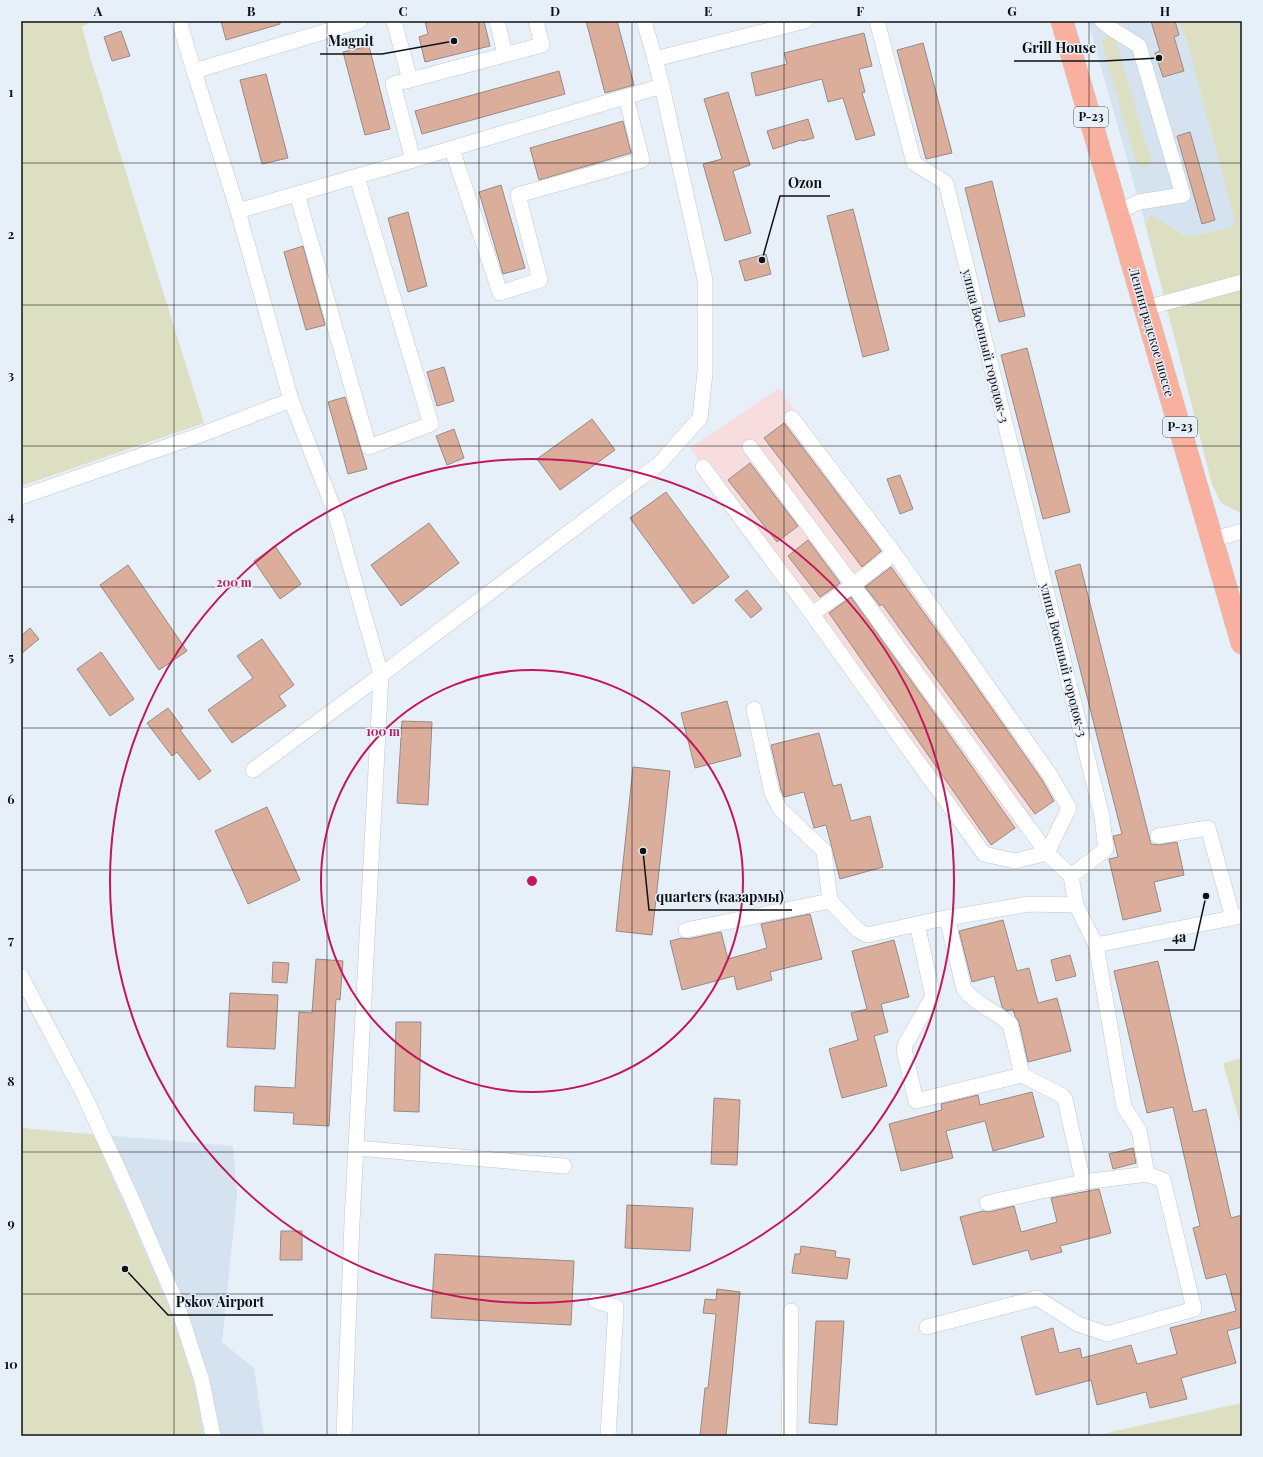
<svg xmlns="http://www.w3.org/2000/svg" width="1263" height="1457" viewBox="0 0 1263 1457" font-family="'Playfair Display',serif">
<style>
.built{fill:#d5e3f0}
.industrial{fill:#f8ddde}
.green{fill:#dcdfc2}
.building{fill:#dbad9b;stroke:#968b87}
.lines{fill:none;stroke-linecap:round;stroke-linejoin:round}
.minor-casing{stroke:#c0c8cf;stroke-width:16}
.highway-casing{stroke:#cacbcb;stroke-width:23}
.minor{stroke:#fff;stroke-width:15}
.highway{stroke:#f9b09f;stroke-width:22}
.grid{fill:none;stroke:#0f1214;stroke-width:1;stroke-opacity:0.55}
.ring{fill:none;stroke:#c2185b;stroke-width:2}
.labels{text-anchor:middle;stroke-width:3;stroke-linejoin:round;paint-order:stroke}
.shield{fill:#e7eff8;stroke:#505458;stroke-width:1}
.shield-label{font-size:12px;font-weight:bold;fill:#0f1214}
.street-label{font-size:13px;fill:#0f1214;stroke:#e7eff8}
.centre{fill:#c2185b;stroke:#e7eff8;stroke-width:2}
.ring-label{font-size:12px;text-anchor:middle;font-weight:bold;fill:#c2185b;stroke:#e7eff8;stroke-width:3;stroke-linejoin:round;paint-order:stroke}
.leader{fill:none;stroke:#0f1214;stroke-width:1.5}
.callout-dot{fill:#0f1214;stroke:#e7eff8;stroke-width:1.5}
.callout-label{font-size:14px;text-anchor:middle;font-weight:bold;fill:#0f1214;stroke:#e7eff8;stroke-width:3;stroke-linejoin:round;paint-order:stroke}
.neatline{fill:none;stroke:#0f1214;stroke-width:1.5}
.grid-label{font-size:13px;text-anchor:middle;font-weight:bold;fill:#0f1214}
</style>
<rect width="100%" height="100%" fill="#e7eff8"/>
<g class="built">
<polygon points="1088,21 1121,21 1123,22 1128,21 1178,21 1186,38 1235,222 1232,227 1187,237 1151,215 1145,223"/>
<polygon points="21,1128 233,1146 237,1196 222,1342 254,1368 264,1436 21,1436"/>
</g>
<polygon class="industrial" points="779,388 1056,779 1027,827 972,836 835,644 690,448"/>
<g class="green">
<polygon points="21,21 93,21 82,27 91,60 204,423 21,486"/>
<polygon points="1178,21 1242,21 1241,513 1221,503 1212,484 1145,223 1151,215 1187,237 1232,227 1235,222 1186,38"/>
<polygon points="1110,35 1115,39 1151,160 1146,167 1142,168 1136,163 1102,43 1102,39 1106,36"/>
<polygon points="1242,1058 1242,1130 1223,1063"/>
<polygon points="21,1128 95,1135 116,1187 170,1311 194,1385 203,1436 21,1436"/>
<polygon points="1242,1403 1242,1436 1093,1436"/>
</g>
<g class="building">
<polygon points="221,21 280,21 280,24 226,40"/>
<polygon points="425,21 484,21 490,46 425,62 419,37 428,34"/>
<polygon points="586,21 617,21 634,85 605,93"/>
<polygon points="1151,21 1175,21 1179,35 1174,37 1184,71 1163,77 1155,53 1160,51"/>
<polygon points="121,31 130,56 112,61 104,37"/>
<polygon points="864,33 872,66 859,69 865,92 862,93 875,135 856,140 843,98 828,102 822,79 756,96 751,73 787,64 784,53"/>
<polygon points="923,43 952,153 926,159 897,50"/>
<polygon points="369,46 390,129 365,135 343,52"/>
<polygon points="559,71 565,94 422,134 415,111"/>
<polygon points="266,74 288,158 262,164 240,80"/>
<polygon points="728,92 750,165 733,171 751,233 725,241 703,164 722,159 704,99"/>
<polygon points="808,119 814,138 802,141 801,140 773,149 767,131"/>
<polygon points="623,121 631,153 539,180 530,148"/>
<polygon points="1190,132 1215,220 1202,224 1177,136"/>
<polygon points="992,181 1025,316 999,322 965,188"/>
<polygon points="501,185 525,268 503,274 479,192"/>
<polygon points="853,209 889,350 863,357 827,216"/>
<polygon points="408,212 427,286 408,292 388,218"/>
<polygon points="303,246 325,325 306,330 284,252"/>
<polygon points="766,254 771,274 745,281 739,261"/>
<polygon points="1027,348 1070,512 1043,519 1001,355"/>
<polygon points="444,367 454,401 437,406 427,372"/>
<polygon points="345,397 367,469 348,474 328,402"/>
<polygon points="592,419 615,450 560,490 537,459"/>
<polygon points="784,423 881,551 862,567 764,438"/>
<polygon points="454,429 464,458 447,465 436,436"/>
<polygon points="750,463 798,526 777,542 728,480"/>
<polygon points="900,475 913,509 900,514 887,479"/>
<polygon points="666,492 729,577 693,604 630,518"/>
<polygon points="429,523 459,563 401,606 371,565"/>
<polygon points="808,540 840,583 820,597 788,556"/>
<polygon points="275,546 301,584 280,599 254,561"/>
<polygon points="1080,564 1151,844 1159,845 1177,842 1184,875 1154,882 1161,911 1123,920 1109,859 1118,857 1113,836 1122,834 1055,571"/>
<polygon points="128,565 187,651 159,670 100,585"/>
<polygon points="891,567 955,656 1042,780 1054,801 1035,814 882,604 880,606 865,587"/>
<polygon points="747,590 762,609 751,618 735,600"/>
<polygon points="851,597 927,703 1015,828 991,845 829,613"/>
<polygon points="30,628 39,639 21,654 21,636"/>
<polygon points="262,639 294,685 279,696 286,706 232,743 208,710 253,678 237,656"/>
<polygon points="101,652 134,699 110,716 77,669"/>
<polygon points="727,701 741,756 695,768 681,713"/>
<polygon points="168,708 183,728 180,730 211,771 199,780 177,752 172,756 147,723"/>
<polygon points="402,721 432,722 428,805 397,803"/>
<polygon points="819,733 833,786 841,784 851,821 870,816 883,867 840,879 826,825 814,828 804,792 784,797 781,790 771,745"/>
<polygon points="633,767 670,771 652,935 616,931"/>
<polygon points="267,807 300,880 248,904 215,831"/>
<polygon points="810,914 822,959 770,972 772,980 737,990 734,976 682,990 670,941 682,938 688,939 721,932 728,959 767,948 761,924"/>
<polygon points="1003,920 1017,971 1029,968 1038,1003 1057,998 1071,1051 1028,1062 1019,1022 1015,1016 1013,1009 1007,1011 1002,1007 994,976 972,982 959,931"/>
<polygon points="894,940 909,997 881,1004 888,1032 874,1036 887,1086 842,1098 829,1049 858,1040 851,1013 867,1009 852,951"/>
<polygon points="1070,955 1076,976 1056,981 1051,960"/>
<polygon points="316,959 343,961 340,1000 336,999 329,1126 293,1124 294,1113 254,1111 255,1086 295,1088 299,1012 312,1013"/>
<polygon points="1158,961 1193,1112 1206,1109 1231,1218 1242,1215 1242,1327 1227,1331 1236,1363 1181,1378 1187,1399 1150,1408 1146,1392 1097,1405 1091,1380 1036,1395 1021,1337 1053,1328 1059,1353 1080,1348 1082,1358 1131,1345 1137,1364 1177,1354 1170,1328 1236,1311 1226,1274 1206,1279 1193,1228 1200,1226 1173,1107 1147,1113 1114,971"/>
<polygon points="273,962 289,963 287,983 272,982"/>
<polygon points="230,993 278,995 275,1049 227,1047"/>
<polygon points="396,1022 421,1022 419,1112 394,1111"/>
<polygon points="1032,1092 1044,1137 993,1151 985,1121 946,1131 953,1158 901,1171 889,1124 942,1110 941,1104 978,1095 980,1105"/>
<polygon points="714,1098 740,1100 737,1165 711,1164"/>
<polygon points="1133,1148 1136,1163 1113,1169 1109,1154"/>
<polygon points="1099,1189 1111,1233 1060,1246 1062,1252 1031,1260 1028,1250 973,1265 960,1217 983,1211 989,1212 1014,1206 1021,1232 1057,1222 1051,1198"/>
<polygon points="627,1205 693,1208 690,1251 625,1248"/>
<polygon points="281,1231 302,1231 302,1260 280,1260"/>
<polygon points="801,1246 836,1251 835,1257 850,1259 847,1279 792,1273 795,1254 800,1254"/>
<polygon points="435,1254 574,1261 571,1325 431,1318"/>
<polygon points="717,1289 740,1292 726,1436 700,1436 705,1388 708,1388 716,1314 703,1313 705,1299 716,1300"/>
<polygon points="816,1321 844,1321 837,1425 809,1423"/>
</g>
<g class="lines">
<defs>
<g id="minor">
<polyline points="179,21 194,71 360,21"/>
<polyline points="394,21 410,80 393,84 413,160"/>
<polyline points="497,21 505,54"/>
<polyline points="644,21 655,59 805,21"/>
<polyline points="877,21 914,163 946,183 1102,817 1106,849 1071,876 1076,905 1096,945 1242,916"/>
<polyline points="1102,21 1112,29 1139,46 1183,195 1139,202 1118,212"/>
<polyline points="194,71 238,211 291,400 335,512 381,675 253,770"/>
<polyline points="410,80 542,45 536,21"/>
<polyline points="452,149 500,293 540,280 518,195 642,160 626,97"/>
<polyline points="297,194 369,447 431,424 357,177"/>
<polyline points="238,211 413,160 662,86"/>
<polyline points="1146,308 1242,282"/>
<polyline points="750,447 853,585 1047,853 1071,876"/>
<polyline points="703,467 812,614 984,854 1015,861 1047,853 1069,808 1050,775 894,553 792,418"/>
<polyline points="21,497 200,435 291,400"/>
<polyline points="1212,540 1242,531"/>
<polyline points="812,614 853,585 894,553"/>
<polyline points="754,709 772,793 780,809 824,851 830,901"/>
<polyline points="1158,836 1208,828 1233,918"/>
<path d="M 947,918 L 964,989 C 975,1004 995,1011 1010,1024 L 1022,1075 L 1061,1095 L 1065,1099 L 1083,1182"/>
<polyline points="917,924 933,996 906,1043 904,1049 916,1101 1022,1075"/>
<polyline points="686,930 830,901 859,931 867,935 935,920 1029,904 1076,905"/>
<polyline points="21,976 84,1095 130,1195 177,1304 202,1381 213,1436"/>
<polyline points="356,1148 564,1166"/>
<polyline points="987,1203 1083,1182 1147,1174"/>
<polyline points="596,1301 616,1307 608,1436"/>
<polyline points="927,1327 1037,1298 1078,1324 1107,1334 1194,1309 1163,1180 1147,1174 1139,1130 1124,1107 1096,945"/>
<polyline points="344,1436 352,1222 381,675 659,464 700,418 705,373 705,280 662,86 655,59"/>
<polyline points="789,1436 791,1311"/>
</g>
<polyline id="highway" points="1062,21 1242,643"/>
</defs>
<use href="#minor" class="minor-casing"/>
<use href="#highway" class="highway-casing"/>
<use href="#minor" class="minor"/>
<use href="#highway" class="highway"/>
</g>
<path class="grid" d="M 174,21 L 174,1436M 327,21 L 327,1436M 479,21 L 479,1436M 632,21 L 632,1436M 784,21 L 784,1436M 936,21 L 936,1436M 1089,21 L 1089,1436M 21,163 L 1242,163M 21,305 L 1242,305M 21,446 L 1242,446M 21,587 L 1242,587M 21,728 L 1242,728M 21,870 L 1242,870M 21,1011 L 1242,1011M 21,1152 L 1242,1152M 21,1294 L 1242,1294"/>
<g class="ring">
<circle cx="532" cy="881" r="211"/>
<circle cx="532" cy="881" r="422"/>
</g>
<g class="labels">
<g class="shield">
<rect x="1074" y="107" width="34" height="20" rx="3"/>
<rect x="1163" y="417" width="34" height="20" rx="3"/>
</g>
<g class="shield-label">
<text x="1091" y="121">Р-23</text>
<text x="1180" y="431">Р-23</text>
</g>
<g class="street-label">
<text transform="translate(1152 332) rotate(74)" y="5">Ленинградское шоссе</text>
<text transform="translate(986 346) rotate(76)" y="5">улица Военный городок-3</text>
<text transform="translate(1064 660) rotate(76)" y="5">улица Военный городок-3</text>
</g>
</g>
<circle cx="532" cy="881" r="6" class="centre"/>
<g class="ring-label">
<text x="234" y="587">200 m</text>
<text x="383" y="736">100 m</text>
</g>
<path class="leader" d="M454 41L382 54H320M1159 58L1104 61H1014M762 260L780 196H830M643 851L649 910H792M1206 896L1194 950H1164M125 1269L168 1315H273"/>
<g class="callout-dot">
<circle cx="454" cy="41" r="4"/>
<circle cx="1159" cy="58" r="4"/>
<circle cx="762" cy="260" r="4"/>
<circle cx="643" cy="851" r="4"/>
<circle cx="1206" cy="896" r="4"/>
<circle cx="125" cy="1269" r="4"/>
</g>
<g class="callout-label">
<text x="351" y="46">Magnit</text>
<text x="1059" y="53">Grill House</text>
<text x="805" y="188">Ozon</text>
<text x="720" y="902">quarters (казармы)</text>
<text x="1179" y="942">4а</text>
<text x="220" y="1307">Pskov Airport</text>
</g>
<rect width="1263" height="1457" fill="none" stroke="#e7eff8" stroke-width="44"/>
<rect x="22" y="22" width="1219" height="1413" class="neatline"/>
<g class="grid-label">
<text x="98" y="16">A</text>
<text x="251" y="16">B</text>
<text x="403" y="16">C</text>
<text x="555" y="16">D</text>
<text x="708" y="16">E</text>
<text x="860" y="16">F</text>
<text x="1012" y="16">G</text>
<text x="1165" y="16">H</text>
<text x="11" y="97">1</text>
<text x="11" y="239">2</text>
<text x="11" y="380">3</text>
<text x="11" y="521">4</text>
<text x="11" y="662">5</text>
<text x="11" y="804">6</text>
<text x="11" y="945">7</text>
<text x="11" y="1086">8</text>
<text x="11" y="1228">9</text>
<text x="11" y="1369">10</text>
</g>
</svg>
